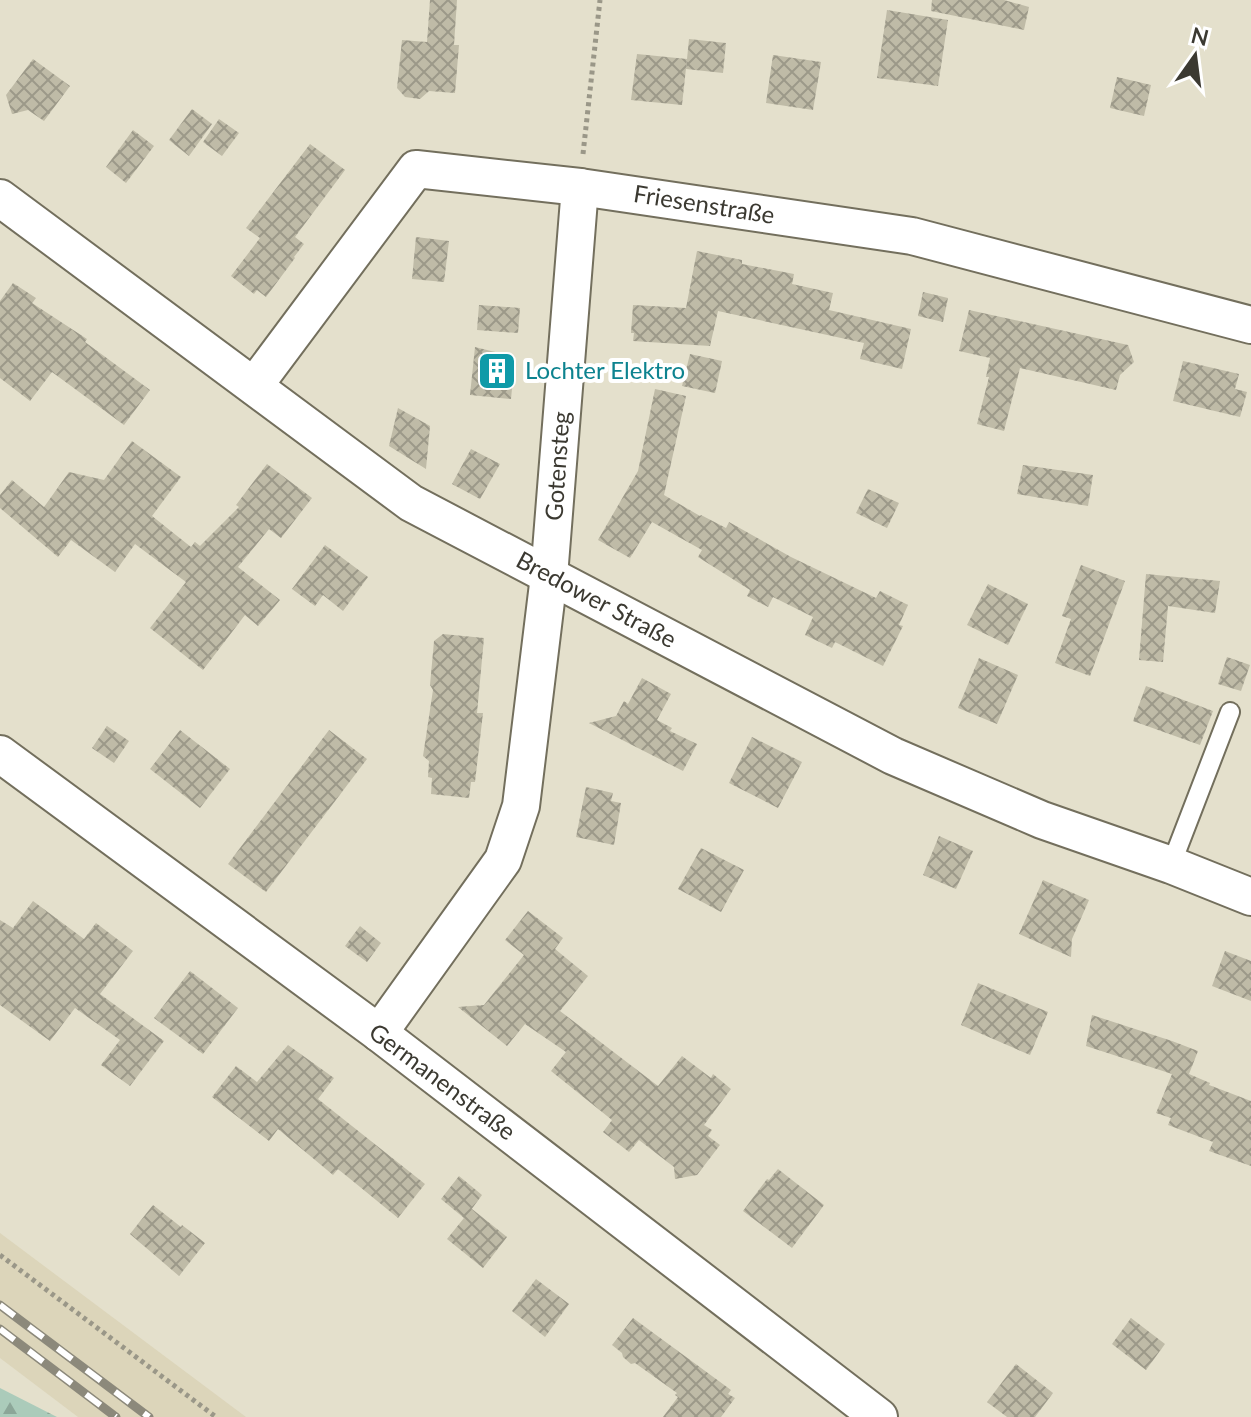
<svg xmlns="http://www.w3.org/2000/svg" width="1251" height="1417" viewBox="0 0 1251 1417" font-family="Lato,sans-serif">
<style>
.built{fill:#dcd5ba}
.forest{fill:url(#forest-firs)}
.building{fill:url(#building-cross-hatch)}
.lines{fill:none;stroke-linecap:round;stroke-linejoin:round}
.lane-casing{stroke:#736f5d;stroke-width:22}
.street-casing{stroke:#736f5d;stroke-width:40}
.path{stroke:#9a9788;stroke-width:5;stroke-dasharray:4 4;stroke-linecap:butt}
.lane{stroke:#fff;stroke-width:18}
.street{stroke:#fff;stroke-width:36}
.rail-casing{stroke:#8c897b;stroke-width:9}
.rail{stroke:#fff;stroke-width:6;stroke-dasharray:18;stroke-linecap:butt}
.labels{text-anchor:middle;stroke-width:8;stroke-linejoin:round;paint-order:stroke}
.street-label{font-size:24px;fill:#3b3931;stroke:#fff}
.culture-label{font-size:24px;fill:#0d838f;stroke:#fff;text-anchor:start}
</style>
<defs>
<pattern id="forest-firs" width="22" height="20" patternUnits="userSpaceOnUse" patternTransform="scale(2)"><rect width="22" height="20" fill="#abcbba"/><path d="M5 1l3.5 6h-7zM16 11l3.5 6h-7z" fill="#8ca698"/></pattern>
<pattern id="building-cross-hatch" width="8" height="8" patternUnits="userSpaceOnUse" patternTransform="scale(2)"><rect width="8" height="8" fill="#bfbba7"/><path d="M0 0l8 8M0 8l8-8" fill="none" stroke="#9c9989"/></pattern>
</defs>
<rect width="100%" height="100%" fill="#e4e0cc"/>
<polygon class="built" points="0,1233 246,1417 78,1417 0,1358"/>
<polygon class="forest" points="0,1388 57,1417 0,1417"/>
<g class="building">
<polygon points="430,0 457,0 454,45 459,45 455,93 429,91 420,99 405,97 397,88 402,40 427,42"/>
<polygon points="932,0 1004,0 1029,7 1024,30 931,11"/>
<polygon points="887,10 948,20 938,86 877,78"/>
<polygon points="689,39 726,43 723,73 686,69"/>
<polygon points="637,54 687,59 682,105 631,100"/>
<polygon points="773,55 821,62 813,110 766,103"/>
<polygon points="33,59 70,86 44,121 28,110 12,114 6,95"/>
<polygon points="1117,77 1151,85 1144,116 1110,108"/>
<polygon points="192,109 212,124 189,156 169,140"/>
<polygon points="219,119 239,133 222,156 203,142"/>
<polygon points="133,130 154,146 126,183 106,167"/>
<polygon points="310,144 345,170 295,237 304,244 294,257 295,258 266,297 257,290 254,294 231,276 260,238 246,228"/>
<polygon points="416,237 449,241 444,282 412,279"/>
<polygon points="697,251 742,260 742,264 794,274 792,284 833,293 829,310 911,329 902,369 860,359 864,343 718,311 710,346 633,341 634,333 631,333 633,305 686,308"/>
<polygon points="13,283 36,298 32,303 87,339 85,342 150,390 124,425 52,372 30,401 0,378 0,301"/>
<polygon points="923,292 948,298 943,322 918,316"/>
<polygon points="479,305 520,308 518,333 477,330"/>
<polygon points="969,310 1128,345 1134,362 1120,375 1116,390 1020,368 1004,431 977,424 989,377 986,377 990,358 959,351"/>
<polygon points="475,347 515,357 511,399 470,395"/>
<polygon points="690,354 722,361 715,393 682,386"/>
<polygon points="1183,361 1239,374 1235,389 1247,392 1240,417 1173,401"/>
<polygon points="655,389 686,396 664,495 700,516 701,515 726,528 729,522 791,557 876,598 880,591 908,605 899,625 903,626 883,666 835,642 832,648 805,635 813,617 773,597 768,607 747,596 750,590 698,557 702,550 652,522 630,558 598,540 638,471"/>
<polygon points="398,408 430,426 426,469 389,446"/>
<polygon points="132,441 181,477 152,516 191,547 195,542 200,546 239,507 236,505 267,464 312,498 281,538 269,529 238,567 280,600 258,626 245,615 203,670 150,628 186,582 135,544 115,572 71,540 58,557 0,508 0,495 12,480 44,507 69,472 104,480"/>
<polygon points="471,449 500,464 480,499 452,484"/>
<polygon points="1023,465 1093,475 1088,506 1017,494"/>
<polygon points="868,489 899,503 887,528 856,513"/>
<polygon points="325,545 368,577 343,611 323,595 315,606 292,589"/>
<polygon points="1081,565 1125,581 1090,676 1055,663 1071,619 1062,616"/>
<polygon points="1146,574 1220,581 1215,613 1168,606 1163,662 1139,660"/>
<polygon points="988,584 1028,604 1008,645 967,625"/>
<polygon points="443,634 484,638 477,713 483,713 475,782 471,782 469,798 431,794 432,778 428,777 429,761 423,756 433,690 430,685 434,641"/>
<polygon points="1227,657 1250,665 1241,691 1218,684"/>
<polygon points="979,658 1018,675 997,724 958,708"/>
<polygon points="642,678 671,694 657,720 672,728 670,731 697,744 683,771 589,723 616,716 624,701 628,704"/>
<polygon points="1146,686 1213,711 1200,745 1133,721"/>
<polygon points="107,726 129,741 114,763 92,748"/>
<polygon points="180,730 230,769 200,808 150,769"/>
<polygon points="329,730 367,759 266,892 228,864"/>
<polygon points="752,737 802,762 778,808 729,783"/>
<polygon points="586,787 613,793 611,801 621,803 614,845 576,837"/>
<polygon points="939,836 973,851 956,889 923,875"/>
<polygon points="701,848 744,870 721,912 678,889"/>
<polygon points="1043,880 1089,900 1072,939 1071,957 1019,934"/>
<polygon points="33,901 84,939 96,923 133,951 100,994 164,1041 130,1086 101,1065 120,1040 75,1008 50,1041 0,1005 0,920 13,928"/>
<polygon points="528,911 563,938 555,949 588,976 560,1011 658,1086 682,1056 711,1078 713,1074 731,1089 704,1125 712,1130 708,1136 720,1145 697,1175 675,1179 674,1167 639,1140 629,1152 603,1132 612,1120 551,1071 566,1052 525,1024 507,1046 458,1007 484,1005 524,955 505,940"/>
<polygon points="360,926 381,943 367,962 345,946"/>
<polygon points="1225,951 1251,961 1251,1001 1212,986"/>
<polygon points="190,971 238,1008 203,1054 154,1018"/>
<polygon points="978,983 1048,1012 1030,1055 961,1025"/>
<polygon points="1092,1015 1172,1041 1198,1051 1189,1074 1210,1083 1209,1085 1251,1101 1251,1166 1209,1151 1213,1142 1168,1125 1171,1118 1156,1113 1172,1074 1086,1046"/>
<polygon points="288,1045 334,1078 318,1099 425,1184 398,1218 338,1169 333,1175 278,1129 269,1141 212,1097 236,1066 257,1082"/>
<polygon points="778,1169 824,1205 792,1248 743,1211 767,1179 769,1180"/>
<polygon points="459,1176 482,1195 471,1210 472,1209 507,1237 483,1268 447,1239 464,1218 441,1199"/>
<polygon points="153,1205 181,1227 182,1225 205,1243 179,1276 130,1234"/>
<polygon points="536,1279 569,1304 545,1337 512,1311"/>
<polygon points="633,1318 731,1390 728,1394 735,1398 721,1417 663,1417 678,1397 675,1395 677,1393 635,1363 631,1364 623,1357 622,1353 612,1345"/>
<polygon points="1131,1318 1165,1344 1146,1370 1112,1344"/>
<polygon points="1016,1364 1053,1393 1035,1417 1007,1417 987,1402"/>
</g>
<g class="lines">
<defs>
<polyline id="lane" points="1171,865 1230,712"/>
<g id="street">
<polyline points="0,198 411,503 893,756 1042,820 1171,865 1251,897"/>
<polyline points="254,386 416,169 580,187 912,236 1251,325"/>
<polyline points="0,754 379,1033 879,1417"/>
<polyline points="379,1033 503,860 521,806 549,576 580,187"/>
</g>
</defs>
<use href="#lane" class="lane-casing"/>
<use href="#street" class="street-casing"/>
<g class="path">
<polyline points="583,154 600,0"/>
<polyline points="0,1255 216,1417"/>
</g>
<use href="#lane" class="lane"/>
<use href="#street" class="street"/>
<defs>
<g id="rail">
<polyline points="0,1305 149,1417"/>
<polyline points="0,1329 116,1417"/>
</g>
</defs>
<use href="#rail" class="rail-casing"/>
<use href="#rail" class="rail"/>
</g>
<defs>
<symbol id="building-square" viewBox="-11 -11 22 22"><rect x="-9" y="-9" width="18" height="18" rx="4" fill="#0f9aa8" stroke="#fff"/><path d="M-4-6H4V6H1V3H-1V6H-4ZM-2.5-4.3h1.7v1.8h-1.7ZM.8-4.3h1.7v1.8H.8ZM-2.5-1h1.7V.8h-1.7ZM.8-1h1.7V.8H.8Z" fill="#fff"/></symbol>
</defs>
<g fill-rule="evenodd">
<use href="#building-square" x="475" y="349" width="44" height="44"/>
</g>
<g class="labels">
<g class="street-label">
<text transform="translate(704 205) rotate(9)" y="8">Friesenstraße</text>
<text transform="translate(558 466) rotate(-86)" y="8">Gotensteg</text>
<text transform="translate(596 600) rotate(28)" y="8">Bredower Straße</text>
<text transform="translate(442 1082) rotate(37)" y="8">Germanenstraße</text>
</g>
<g class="culture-label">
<text x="525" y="379">Lochter Elektro</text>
</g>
</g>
<g transform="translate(1195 56) rotate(14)" stroke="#ffffff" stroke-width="6" paint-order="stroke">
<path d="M0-6L14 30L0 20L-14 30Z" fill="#3b3931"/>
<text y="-12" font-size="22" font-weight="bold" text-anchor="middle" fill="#3b3931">N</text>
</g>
</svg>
